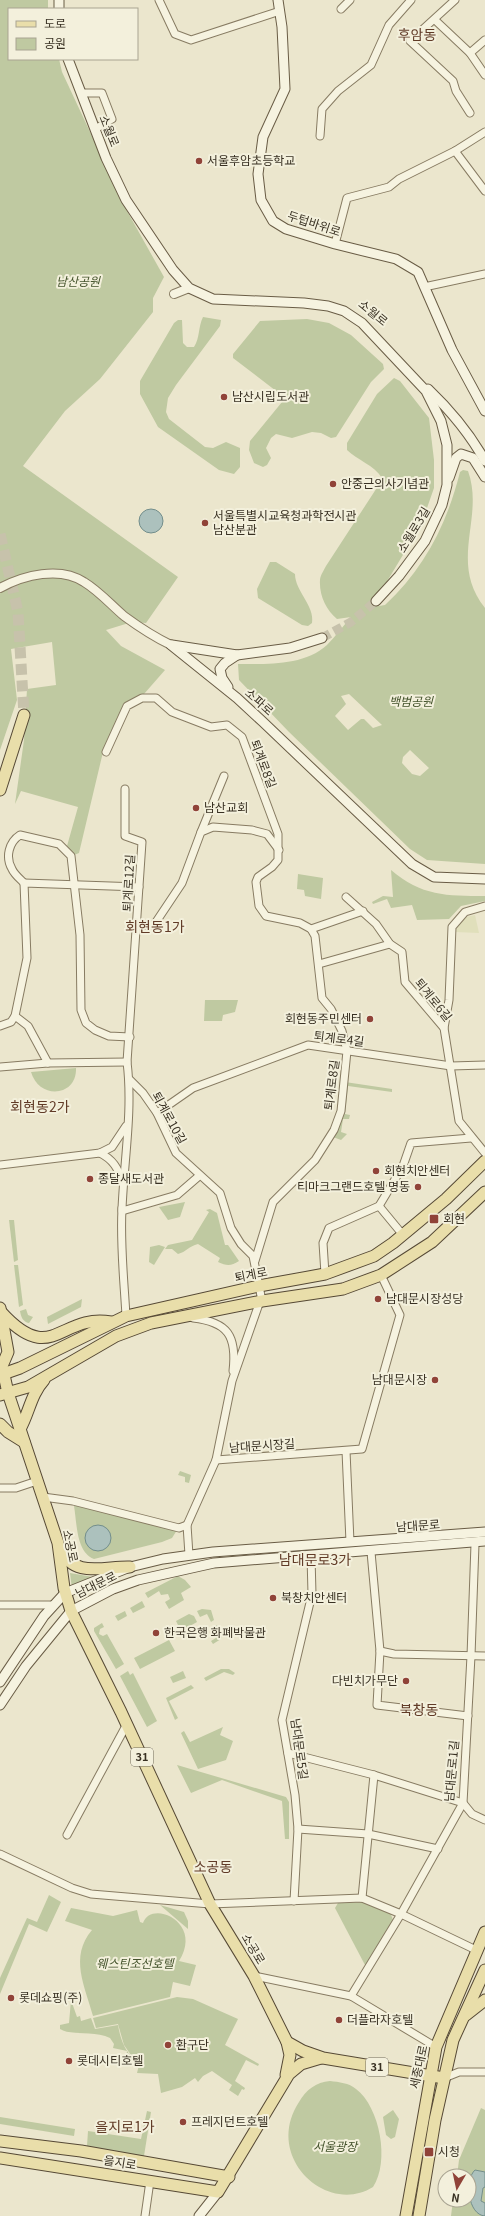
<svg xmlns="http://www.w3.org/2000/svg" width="485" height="2216" viewBox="0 0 485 2216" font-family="Georgia,'Noto Sans KR',serif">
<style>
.farmland{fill:#e0dfbb}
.green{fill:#bfc9a1;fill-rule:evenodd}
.water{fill:#acc1bd;stroke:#738e8b}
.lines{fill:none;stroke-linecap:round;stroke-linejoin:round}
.secondary-tunnel{stroke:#c7c2ab;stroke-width:9;stroke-dasharray:9 4.5;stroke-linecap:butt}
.primary-tunnel{stroke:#c7c2ab;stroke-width:11;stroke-dasharray:11 5.5;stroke-linecap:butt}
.minor-casing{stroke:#877b62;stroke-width:9}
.tertiary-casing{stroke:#877b62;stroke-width:10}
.secondary-casing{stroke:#695c45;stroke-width:11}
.primary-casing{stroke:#564935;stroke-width:13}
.minor{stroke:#f6f3e0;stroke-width:7}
.tertiary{stroke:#f6f3e0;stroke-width:8}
.secondary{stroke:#f6f3e0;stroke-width:9}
.primary{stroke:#e9deaa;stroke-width:11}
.poi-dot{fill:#904338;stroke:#f3f0dc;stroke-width:1.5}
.labels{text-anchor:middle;stroke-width:4;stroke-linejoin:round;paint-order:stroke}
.shield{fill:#f3f0dc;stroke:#716a5a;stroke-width:1}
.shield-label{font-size:11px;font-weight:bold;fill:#393123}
.street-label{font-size:12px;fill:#393123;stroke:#f3f0dc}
.poi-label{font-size:12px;fill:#393123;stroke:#f3f0dc;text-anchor:start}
.park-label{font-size:12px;font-style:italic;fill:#44532c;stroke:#f3f0dc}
.quarter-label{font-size:14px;fill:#613b27;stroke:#f3f0dc}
</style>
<rect width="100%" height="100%" fill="#ebe6cd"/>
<polygon class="farmland" points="475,915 479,933 455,932 458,924 466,917"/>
<g class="green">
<polygon points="0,0 48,0 48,9 9,9 9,59 59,59 62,72 127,211 164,277 153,298 153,312 100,379 65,411 23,466 178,577 146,623 132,622 106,630 121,646 165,670 144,694 126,702 103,752 79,853 74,855 67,846 78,807 21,791 15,804 24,740 27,689 56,685 52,642 11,649 17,700 0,750"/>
<path d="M 203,317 L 221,320 L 220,326 L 176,385 L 168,398 L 166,412 L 169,419 L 205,447 L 213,448 L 226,442 L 240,448 L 240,467 L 234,474 L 219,470 L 158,427 L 140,394 L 140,381 L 174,323 L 178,320 L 182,320 L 183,343 L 187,347 L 194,347 C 200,338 198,327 203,317 Z"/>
<polygon points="307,319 329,323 351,335 383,364 384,369 371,382 336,437 331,438 321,433 312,432 292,438 276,434 271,438 266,448 271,458 267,465 263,467 254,463 249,450 250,441 282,402 280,394 233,358 233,354 260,321"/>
<path d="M 394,378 L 400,381 L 429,418 L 434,460 L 434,488 L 421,525 L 383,588 L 371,599 L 379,606 L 385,605 C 424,569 447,524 460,472 L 463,470 L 468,471 C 485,518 448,561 485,608 L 485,864 L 427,860 L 410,849 L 289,732 L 239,680 L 238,664 C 267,664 304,666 327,645 C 336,636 343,626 351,617 L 337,619 C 326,610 319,595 320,580 C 320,576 324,570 326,566 L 380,483 L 382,478 C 374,465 357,460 347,450 L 347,443 L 377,394 ZM 349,694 L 382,725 L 373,728 L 364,719 L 361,719 L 348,730 L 335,716 L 346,704 L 341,696 ZM 410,750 L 429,768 L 420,776 L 412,774 L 402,763 L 403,757 Z"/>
<path d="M 270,562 L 276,562 L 295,574 C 295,591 315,606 312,623 L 308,626 L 302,625 L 258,598 L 257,589 Z"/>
<path d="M 391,870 C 421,896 447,896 485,896 L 485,901 L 461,906 L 449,919 L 417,920 L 412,905 L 391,908 L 387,899 L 373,904 L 372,902 L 383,896 L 393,897 Z"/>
<polygon points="298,874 323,878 321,899 305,896 304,890 297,889"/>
<polygon points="205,1000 238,1000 235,1012 223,1015 222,1021 204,1021"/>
<path d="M 76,1068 C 77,1097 39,1100 31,1072 Z"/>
<polygon points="345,1082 392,1089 392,1092 348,1086 345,1114 350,1115 349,1119 343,1119 341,1132 347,1134 341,1140 333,1137"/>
<polygon points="185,1202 180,1217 168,1220 159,1207"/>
<path d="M 210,1209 L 217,1213 L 225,1245 L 228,1245 L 239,1261 C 231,1266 227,1266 218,1262 L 220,1258 L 198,1244 C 189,1246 186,1252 178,1254 L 172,1249 L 165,1249 L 168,1245 L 192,1240 L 209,1212 L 206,1210 Z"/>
<polygon points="9,1220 14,1220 18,1260 14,1262"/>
<polygon points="159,1245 165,1247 154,1265 149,1262 150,1247"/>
<polygon points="14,1265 18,1265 23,1305 19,1307"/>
<polygon points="82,1299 81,1307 48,1324 47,1317"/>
<path d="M 26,1309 L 28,1315 L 33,1317 L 29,1323 C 23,1322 21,1317 20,1311 Z"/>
<polygon points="180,1471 191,1475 189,1483 185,1482 185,1477 178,1475"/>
<path d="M 75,1504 L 177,1530 L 172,1538 L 162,1542 L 94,1559 C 76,1552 77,1523 74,1506 Z"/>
<polygon points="70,1573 93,1577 72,1589"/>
<polygon points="178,1576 185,1580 191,1587 181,1593 184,1600 169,1609 165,1602 170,1599 168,1594 161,1595 159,1591 148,1598 145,1593"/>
<polygon points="142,1601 145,1607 133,1613 130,1608"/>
<polygon points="202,1609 211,1610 214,1620 211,1622 207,1614 200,1617 197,1611"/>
<polygon points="125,1611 127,1616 118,1621 115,1616"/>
<polygon points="189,1614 194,1616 197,1622 181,1631 176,1621"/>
<polygon points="102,1623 104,1627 100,1629 99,1634 103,1636 107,1634 124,1664 116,1669 94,1631 94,1628"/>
<polygon points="217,1625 223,1635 221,1639 213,1644 211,1641 216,1638 210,1628"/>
<polygon points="169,1640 175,1651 140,1669 134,1658"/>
<polygon points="221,1669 229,1669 235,1673 233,1675 224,1672 206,1681 204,1678"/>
<polygon points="128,1671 130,1675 133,1673 157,1721 147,1727 120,1676"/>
<polygon points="183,1671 186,1678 173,1683 170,1677"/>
<polygon points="191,1685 194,1688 169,1701 178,1718 175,1720 166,1698"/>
<polygon points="223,1727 220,1735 233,1741 226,1760 198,1769 181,1733 184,1731 190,1742"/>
<polygon points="177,1765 286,1797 289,1802 289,1839 285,1839 282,1801 222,1780 191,1793"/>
<polygon points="49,1895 61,1902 47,1932 29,1924 0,1994 0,1978 27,1918 37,1922"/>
<polygon points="364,1902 390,1912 393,1920 367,1965 365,1965 335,1908 338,1903"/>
<polygon points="160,1905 184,1912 188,1921 188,1929"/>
<path d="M 71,1908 L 113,1916 L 137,1910 L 140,1922 L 143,1923 C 151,1899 204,1922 179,1961 L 196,1965 L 190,1986 L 173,1982 L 170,1997 L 93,2016 C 85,1986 69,1957 92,1930 L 65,1921 Z"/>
<path d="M 177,1997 L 193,1999 L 238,2019 L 225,2045 L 259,2064 L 258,2066 L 246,2060 L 235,2081 L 245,2088 L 244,2090 L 242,2089 L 238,2096 L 229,2090 L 232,2085 L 212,2071 L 203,2076 L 198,2082 L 195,2078 L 182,2087 L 161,2093 L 158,2074 L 137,2073 L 140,2061 L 126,2058 L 127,2051 L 113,2048 L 114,2044 L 110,2038 C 94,2030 70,2036 60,2029 L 60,2025 L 69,2023 L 71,2000 L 77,2017 L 80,2016 L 81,2021 L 91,2018 L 95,2029 L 118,2025 C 120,2037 124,2050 133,2058 L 124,2045 L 118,2024 L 96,2028 L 93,2018 Z"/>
<path d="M 330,2081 C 339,2082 349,2083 356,2089 C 380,2107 390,2162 373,2187 C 327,2216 263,2157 299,2102 C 306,2090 316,2082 330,2081 Z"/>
<polygon points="481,2108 485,2110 485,2216 451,2216 453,2200 469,2200 469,2176 457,2176 459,2160"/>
<polygon points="393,2110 399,2119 395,2137 391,2139 386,2135 383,2117"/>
<polygon points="147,2111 151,2112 144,2156 87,2146 88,2131 141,2139"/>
<polygon points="0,2117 75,2129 74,2136 0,2124"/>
</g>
<g class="water">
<circle cx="151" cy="521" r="12"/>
<circle cx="98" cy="1538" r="13"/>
<path d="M 475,2170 L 485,2172 L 485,2187 L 483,2188 L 481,2201 L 485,2203 L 485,2216 C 468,2215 464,2180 475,2170 Z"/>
</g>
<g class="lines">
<polyline class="secondary-tunnel" points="322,638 351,622 376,601"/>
<polyline class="primary-tunnel" points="0,534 18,612 24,715"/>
<defs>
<g id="minor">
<polyline points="159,0 175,34 191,40 280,11"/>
<polyline points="455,0 410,41 453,81 456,91 470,113"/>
<polyline points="341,9 350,0"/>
<polyline points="435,20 470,53 485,75"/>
<polyline points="470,53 485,40"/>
<polyline points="83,93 102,93 112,119 97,128"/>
<polyline points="320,136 322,109 338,91 371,65 389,25 411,0"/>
<polyline points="455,151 485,132"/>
<polyline points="335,244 347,198 389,187 399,179 455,151 485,191"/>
<polyline points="424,287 485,274"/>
<polyline points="106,752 127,706 142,698 156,698 172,712 211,727 227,725 242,737 278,834 278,860 272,867 258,877 256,882 259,906 266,916 300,923 311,929 315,936 322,998 331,1009 342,1031 347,1051 341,1111 334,1130 315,1160 273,1202 255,1261"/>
<path d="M 125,789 L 125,836 L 142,842 L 127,1062 C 133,1110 124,1160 122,1209 C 120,1244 124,1280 126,1316"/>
<polyline points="201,832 224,776"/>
<path d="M 24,883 C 20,879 14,874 12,869 C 5,857 9,842 20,835 L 59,844 L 71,856 L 80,935 L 81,1010 L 86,1023 L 95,1030 L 109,1036 L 130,1037"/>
<polyline points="346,897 376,924 390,944 402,952 405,982 444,1028 459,1121 485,1153"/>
<polyline points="138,925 154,925 182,883 201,832 213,827 252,830 267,834 279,850"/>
<polyline points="311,929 363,911"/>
<polyline points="319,964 390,944"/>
<polyline points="0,1026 11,1022 15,1016"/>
<polyline points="444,1028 449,1000 452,927 465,912 485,906"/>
<polyline points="48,1063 28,1026 15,1016 27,958 24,883 139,887"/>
<polyline points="0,1067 48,1063 127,1062"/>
<polyline points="130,1080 143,1093 157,1113 176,1153 220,1193 231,1228 241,1244 253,1256 262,1301"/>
<polyline points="157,1113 193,1088 308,1045 451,1066 485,1065"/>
<path d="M 100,1153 C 112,1159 119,1168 121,1181"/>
<polyline points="0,1165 100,1153 112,1147 126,1126"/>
<polyline points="379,1206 403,1235"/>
<polyline points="122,1208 122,1211 177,1195 199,1176"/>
<polyline points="325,1274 323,1243 329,1228 379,1206 403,1166 411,1143 471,1138"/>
<path d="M 193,1318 C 228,1322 237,1336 233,1371"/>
<polyline points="346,1451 350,1542"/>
<polyline points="216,1460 362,1449 400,1315 381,1275"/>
<polyline points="0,1488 16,1488 37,1481"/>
<polyline points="43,1497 73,1501 179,1528 187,1525"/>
<polyline points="371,1552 380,1651 377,1705 468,1716"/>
<polyline points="189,1555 187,1525 216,1460 232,1381 260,1301"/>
<polyline points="0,1605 53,1605"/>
<polyline points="380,1651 394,1654 485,1656"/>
<polyline points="288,1753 374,1775 463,1803 472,1814 485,1820"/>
<polyline points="298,1829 368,1834 438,1849"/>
<polyline points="67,1835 127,1724"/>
<polyline points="0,1854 72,1888 91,1894 210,1904 362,1898 401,1914 476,1950"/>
<polyline points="362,1898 374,1775"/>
<polyline points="294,1901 298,1829 295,1795 282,1720 312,1594 311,1556"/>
<polyline points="254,1976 351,1996 436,2047"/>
<polyline points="351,1996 401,1914 463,1803 471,1656 475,1544"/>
<polyline points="444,2078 459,2072 485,2072"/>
<polyline points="145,2216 150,2181"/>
</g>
<g id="tertiary">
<polyline points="174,294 189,288"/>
<path d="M 0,588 C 24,575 60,566 84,582 C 99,591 111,605 124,616 C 139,627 154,637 171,645"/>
</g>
<g id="secondary">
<polyline points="59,0 59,9"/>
<polyline points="278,0 282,27 285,89 263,137 258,174 261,200 273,221 286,229 335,244 396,259 418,272 452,350 485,411"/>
<polyline points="68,59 106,158 126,200 173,270 189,288 213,299 304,303 328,306 344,311 362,323 426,391 441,421 447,445 447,485 442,505 425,541 399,576 376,601"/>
<path d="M 428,389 C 450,410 470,434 485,461"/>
<polyline points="449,478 456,458 461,454 473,458 485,477"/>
<polyline points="171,645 237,698 263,722 412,864 434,877 485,879"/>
<polyline points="172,645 237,655 290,648 322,638"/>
<polyline points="228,687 222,678 220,669 225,663 237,655"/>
<polyline points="0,1682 44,1616 65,1593 130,1567 163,1559 213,1552 485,1532"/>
<polyline points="0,1705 26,1666 71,1611 113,1589 138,1580 214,1563 485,1541"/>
<polyline points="199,2216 218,2192"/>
</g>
<g id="primary">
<polyline points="0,790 24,715"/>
<polyline points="0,1308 8,1352 2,1366 8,1393 58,1543 64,1588 71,1611 121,1712 210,1904 254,1976 287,2042 303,2051 323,2058 444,2078"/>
<path d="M 1,1312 C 52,1368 60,1313 111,1322"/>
<polyline points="0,1375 20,1368 126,1316 259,1286 325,1274 374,1256 393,1243 446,1199 485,1161"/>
<polyline points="0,1395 28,1387 116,1336 151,1323 262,1301 343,1289 381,1275 432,1242 485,1192"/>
<polyline points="0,1424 8,1432 24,1442"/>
<path d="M 20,1429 C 29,1413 31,1394 44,1380"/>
<path d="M 61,1549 C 73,1579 105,1566 130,1567"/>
<polyline points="466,2015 485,2000"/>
<polyline points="286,2075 290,2055 287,2042"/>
<polyline points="0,2141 81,2151 229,2177"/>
<polyline points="0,2158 218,2192 289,2074 301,2064 321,2058"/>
<polyline points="406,2216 436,2047 485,1932"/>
<polyline points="419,2216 435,2120 453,2040 485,1970"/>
</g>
</defs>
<use href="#minor" class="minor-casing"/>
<use href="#tertiary" class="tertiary-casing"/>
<use href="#secondary" class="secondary-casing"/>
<use href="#primary" class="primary-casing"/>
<use href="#minor" class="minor"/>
<use href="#tertiary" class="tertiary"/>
<use href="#secondary" class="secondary"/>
<use href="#primary" class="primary"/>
</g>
<g class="poi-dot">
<circle cx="199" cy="161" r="4"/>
<circle cx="224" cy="397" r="4"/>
<circle cx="333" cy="484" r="4"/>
<circle cx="205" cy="523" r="4"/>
<circle cx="196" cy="808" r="4"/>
<circle cx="370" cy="1019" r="4"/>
<circle cx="376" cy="1171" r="4"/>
<circle cx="90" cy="1179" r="4"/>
<circle cx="418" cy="1187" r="4"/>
<rect x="429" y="1214" width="10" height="10" rx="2"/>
<circle cx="378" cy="1299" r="4"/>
<circle cx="435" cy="1380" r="4"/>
<circle cx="273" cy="1598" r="4"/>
<circle cx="156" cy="1633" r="4"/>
<circle cx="406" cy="1681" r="4"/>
<circle cx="11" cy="1998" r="4"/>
<circle cx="339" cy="2020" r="4"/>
<circle cx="168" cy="2045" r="4"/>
<circle cx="69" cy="2061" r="4"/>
<circle cx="183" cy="2122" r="4"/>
<rect x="424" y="2147" width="10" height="10" rx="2"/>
</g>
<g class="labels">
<g class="shield">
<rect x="131" y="1748" width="22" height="18" rx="3"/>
<rect x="366" y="2058" width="22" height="18" rx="3"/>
</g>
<g class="shield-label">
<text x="142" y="1761">31</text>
<text x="377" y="2071">31</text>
</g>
<g class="street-label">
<text transform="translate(109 131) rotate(68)" y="4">소월로</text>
<text transform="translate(314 224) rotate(18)" y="4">두텁바위로</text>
<text transform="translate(373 313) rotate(39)" y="4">소월로</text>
<text transform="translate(414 530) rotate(-59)" y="4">소월로3길</text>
<text transform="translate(259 702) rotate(42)" y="4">소파로</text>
<text transform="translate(263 764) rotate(69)" y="4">퇴계로8길</text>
<text transform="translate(129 883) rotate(-87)" y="4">퇴계로12길</text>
<text transform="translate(433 1000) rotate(51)" y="4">퇴계로6길</text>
<text transform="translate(339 1039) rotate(7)" y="4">퇴계로4길</text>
<text transform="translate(332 1085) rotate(-83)" y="4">퇴계로8길</text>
<text transform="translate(169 1118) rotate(61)" y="4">퇴계로10길</text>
<text transform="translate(251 1275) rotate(-11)" y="4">퇴계로</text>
<text transform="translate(262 1446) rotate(-4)" y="4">남대문시장길</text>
<text transform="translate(418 1526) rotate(-4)" y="4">남대문로</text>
<text transform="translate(70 1546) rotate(78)" y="4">소공로</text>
<text transform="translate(96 1585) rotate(-26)" y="4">남대문로</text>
<text transform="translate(299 1749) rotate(82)" y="4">남대문로5길</text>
<text transform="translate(452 1771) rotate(-85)" y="4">남대문로1길</text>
<text transform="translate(253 1949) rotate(59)" y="4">소공로</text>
<text transform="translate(419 2067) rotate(-78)" y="4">세종대로</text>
<text transform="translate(120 2163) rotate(9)" y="4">을지로</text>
</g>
<g class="poi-label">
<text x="207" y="165">서울후암초등학교</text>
<text x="232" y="401">남산시립도서관</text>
<text x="341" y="488">안중근의사기념관</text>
<text x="213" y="520">서울특별시교육청과학전시관<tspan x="213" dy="14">남산분관</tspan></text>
<text x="204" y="812">남산교회</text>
<text x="362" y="1023" text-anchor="end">회현동주민센터</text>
<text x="384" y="1175">회현치안센터</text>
<text x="98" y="1183">종달새도서관</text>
<text x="410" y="1191" text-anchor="end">티마크그랜드호텔 명동</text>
<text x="443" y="1223">회현</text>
<text x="386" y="1303">남대문시장성당</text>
<text x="427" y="1384" text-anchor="end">남대문시장</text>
<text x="281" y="1602">북창치안센터</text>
<text x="164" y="1637">한국은행 화폐박물관</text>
<text x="398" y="1685" text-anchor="end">다빈치가무단</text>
<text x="19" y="2002">롯데쇼핑(주)</text>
<text x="347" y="2024">더플라자호텔</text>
<text x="176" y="2049">환구단</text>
<text x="77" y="2065">롯데시티호텔</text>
<text x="191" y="2126">프레지던트호텔</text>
<text x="438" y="2156">시청</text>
</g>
<g class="park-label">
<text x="78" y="286">남산공원</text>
<text x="411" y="706">백범공원</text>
<text x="135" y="1968">웨스틴조선호텔</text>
<text x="335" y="2151">서울광장</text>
</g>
<g class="quarter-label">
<text x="417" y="40">후암동</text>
<text x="155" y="932">회현동1가</text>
<text x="40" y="1112">회현동2가</text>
<text x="315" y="1565">남대문로3가</text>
<text x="419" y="1715">북창동</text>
<text x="213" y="1872">소공동</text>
<text x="125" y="2132">을지로1가</text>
</g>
</g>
<rect x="8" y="8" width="130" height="52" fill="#f3f0dc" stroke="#a9a492"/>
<rect x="16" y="21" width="20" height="6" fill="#e9deaa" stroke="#a9a492"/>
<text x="44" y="28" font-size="12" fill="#393123">도로</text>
<rect x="16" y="38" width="20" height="12" fill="#bfc9a1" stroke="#a9a492"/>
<text x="44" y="48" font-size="12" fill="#393123">공원</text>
<g transform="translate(457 2188) rotate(189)"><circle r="19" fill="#f3f0dc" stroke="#a9a492"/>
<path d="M0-3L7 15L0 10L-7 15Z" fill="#904338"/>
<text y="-6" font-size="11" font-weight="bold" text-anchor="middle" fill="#393123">N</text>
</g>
</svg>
